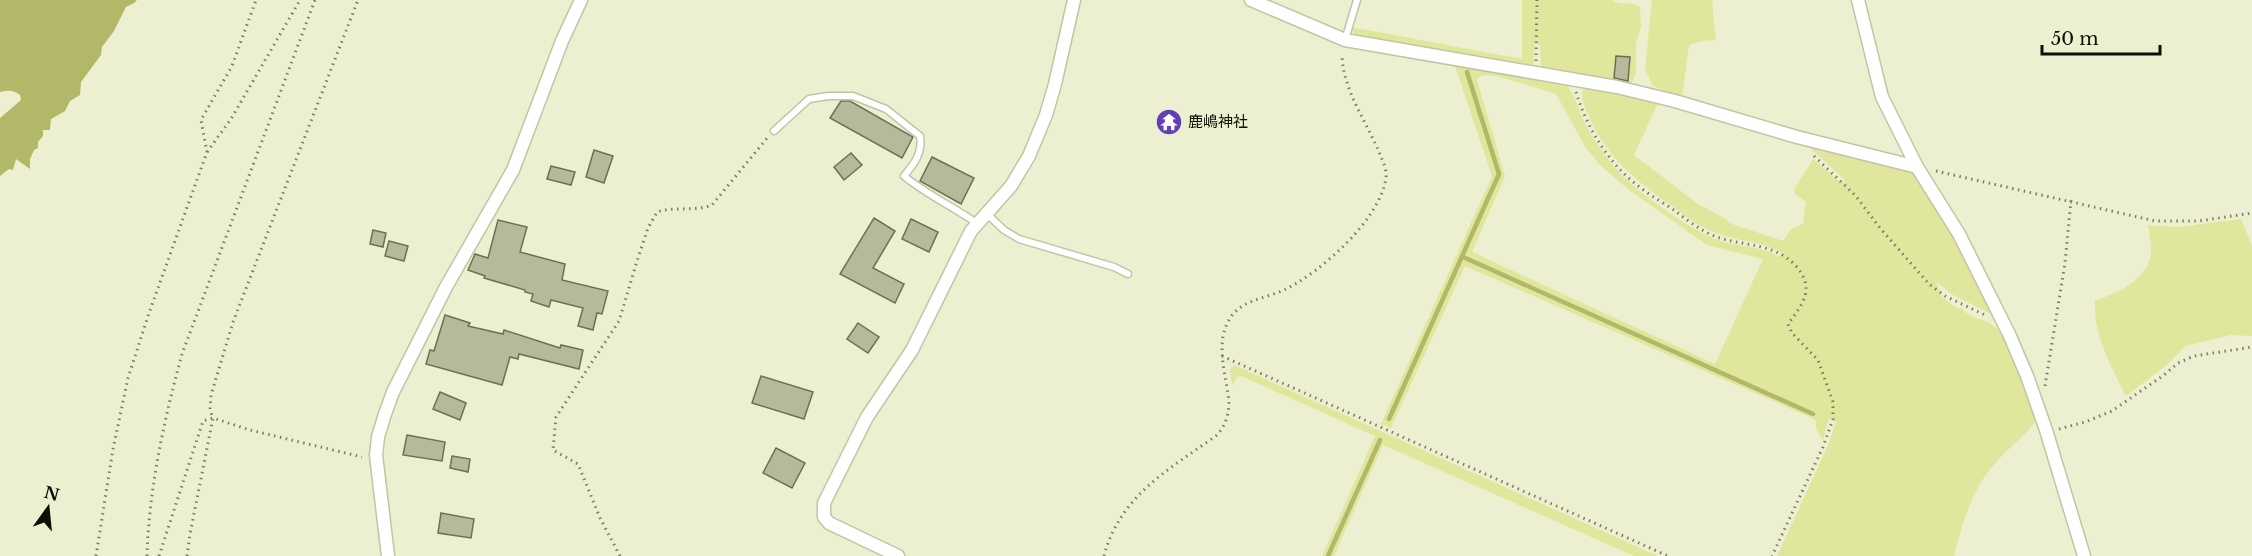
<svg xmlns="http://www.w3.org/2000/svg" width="2252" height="556" viewBox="0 0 2252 556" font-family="'Libre Baskerville','Noto Sans JP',serif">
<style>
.green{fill:#e0e69b;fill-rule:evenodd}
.water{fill:#b2b867}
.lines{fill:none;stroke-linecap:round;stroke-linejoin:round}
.stream{stroke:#b2b867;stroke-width:4.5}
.building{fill:#b6b99a;stroke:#6d7053;stroke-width:1.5}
.service-casing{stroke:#c1c5a5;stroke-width:9}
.minor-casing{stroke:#c1c5a5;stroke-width:15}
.path{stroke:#7a7c68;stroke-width:3;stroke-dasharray:1.5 4.5;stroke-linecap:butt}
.service{stroke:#fff;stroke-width:6}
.minor{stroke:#fff;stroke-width:12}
.labels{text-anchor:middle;stroke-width:4.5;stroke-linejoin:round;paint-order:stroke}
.poi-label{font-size:15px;fill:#0e0f05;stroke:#ecf0d0;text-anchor:start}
</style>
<rect width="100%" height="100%" fill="#ecf0d0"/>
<g class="green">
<path d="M 1522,0 L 1612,0 C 1620,6 1632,1 1640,7 L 1641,26 L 1636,44 L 1636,71 L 1635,77 L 1630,85 L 1541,67 L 1540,46 L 1535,43 L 1533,64 L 1531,68 L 1356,36 L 1353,32 L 1353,28 L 1362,29 L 1522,59 ZM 1616,56 L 1630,57 L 1628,82 L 1614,81 Z"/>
<polygon points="1652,0 1712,0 1716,40 1702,41 1689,45 1682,98 1653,86 1645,69"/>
<path d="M 1455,66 L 1564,83 C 1575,93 1577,106 1583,119 C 1594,141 1609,163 1626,179 C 1645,197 1694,232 1718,240 C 1739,247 1761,246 1780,257 L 1781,252 C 1757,240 1730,241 1707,229 C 1693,223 1681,212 1669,204 C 1635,180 1606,156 1589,117 C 1585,107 1579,97 1584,87 L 1659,101 L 1634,155 L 1698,204 L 1726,219 L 1729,223 L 1783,241 L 1791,229 L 1803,224 L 1806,202 L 1795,194 L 1794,189 L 1813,159 L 1839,181 L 1847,182 L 1807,145 L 1913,172 L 1957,239 L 1991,314 L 1951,294 L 1937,282 L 1941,296 L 1957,308 L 1962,308 C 1972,322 1989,317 1999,331 C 2010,346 2037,401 2036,419 C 2036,425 2006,451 2000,458 C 1973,485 1963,520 1954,556 L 1777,556 L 1829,443 L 1836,422 L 1829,418 L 1823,440 L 1816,429 L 1816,421 L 1814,419 L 1465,266 L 1391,428 L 1381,424 L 1492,176 ZM 1485,75 L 1497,76 L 1556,94 L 1586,148 L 1600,165 L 1629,190 L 1707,245 L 1763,259 L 1715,364 L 1472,252 L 1505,176 L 1477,80 L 1480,76 Z"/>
<path d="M 2241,219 L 2252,246 L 2252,336 L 2231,335 L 2185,346 L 2167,365 L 2126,396 C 2111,367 2093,334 2095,301 C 2119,292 2151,279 2151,249 C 2151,241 2149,232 2148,225 L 2177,227 Z"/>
<polygon points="1234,365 1658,556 1634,556 1383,445 1334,556 1322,556 1375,436 1241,376 1237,377 1232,385 1230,369"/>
</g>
<path class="water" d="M 0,0 L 137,0 L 134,3 L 126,7 L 114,31 L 102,47 L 101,55 L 81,82 L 80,95 L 70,101 L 65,111 L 51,119 L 50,130 L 43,130 L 43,136 L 38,142 L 38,148 L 34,150 L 30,159 L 30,169 L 16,159 L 13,170 L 9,169 L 0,176 L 0,118 L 21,100 L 20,95 C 14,90 8,90 0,92 Z"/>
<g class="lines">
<g class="stream">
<polyline points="1463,257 1813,414"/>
<polyline points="1389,419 1499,174 1467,72"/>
<polyline points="1328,556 1380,440"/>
</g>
</g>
<g class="building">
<polygon points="1616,56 1630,57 1628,81 1614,78"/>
<polygon points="841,101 850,101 913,137 902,158 830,118"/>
<polygon points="1166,113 1179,122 1173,132 1160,123"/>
<polygon points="594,150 613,156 604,183 586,177"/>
<polygon points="851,153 862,165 844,180 834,167"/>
<polygon points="932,157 974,178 961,204 920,181"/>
<polygon points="551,166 575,172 571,185 547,179"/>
<polygon points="874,218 895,231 873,268 904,284 895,303 840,274"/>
<polygon points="911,219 938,232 929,252 902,239"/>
<polygon points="498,220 527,227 520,252 565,264 562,280 608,291 602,314 597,313 593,330 578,326 583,308 551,300 549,307 531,301 533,294 525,292 525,290 484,278 485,276 468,270 475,254 488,258"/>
<polygon points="373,230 386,233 383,247 370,244"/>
<polygon points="389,241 408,246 404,261 385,256"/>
<polygon points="445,315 470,323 468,326 503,334 504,330 560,348 561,345 583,350 579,369 519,354 518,359 510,357 502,385 426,364 430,350 434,351"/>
<polygon points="858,323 879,337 868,353 847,339"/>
<polygon points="761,376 813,392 804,419 752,403"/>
<polygon points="440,392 466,403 460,420 433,409"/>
<polygon points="407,435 445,442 442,461 403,455"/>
<polygon points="776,448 805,463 792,488 763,473"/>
<polygon points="452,456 470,459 468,472 450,468"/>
<polygon points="441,513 474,519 471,538 438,533"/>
</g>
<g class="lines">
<defs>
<g id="service">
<polyline points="1345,40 1357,0"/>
<path d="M 774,131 L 809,99 L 828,96 L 853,96 L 886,109 L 920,136 C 923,153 914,164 904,176 C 927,195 954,207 978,224"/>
<polyline points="987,214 1004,230 1019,239 1114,267 1128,274"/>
</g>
<g id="minor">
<polyline points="1251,0 1345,40 1617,87 1675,101 1797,137 1917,167"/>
<polyline points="1858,0 1882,97 1917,167 1959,234 2009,334 2027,376 2046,430 2084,556"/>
<polyline points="388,556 376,455 378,437 385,414 393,392 446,287 513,170 562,41 581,0"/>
<polyline points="898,556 829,523 824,517 824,503 867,417 912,350 971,231 1011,186 1029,156 1046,115 1055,84 1074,0"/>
</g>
</defs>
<use href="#service" class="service-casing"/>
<use href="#minor" class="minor-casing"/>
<g class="path">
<polyline points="1536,61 1537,0"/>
<path d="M 1576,92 C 1586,125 1606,159 1632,181 C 1645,192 1660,201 1674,210 C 1687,220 1701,231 1717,237 C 1742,246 1773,243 1794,264 C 1816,287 1804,303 1788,324 L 1792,333 L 1818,360 L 1833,402 L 1833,419 L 1823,447 L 1772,556"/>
<polyline points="207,152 231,119 300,0"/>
<polyline points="1814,156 1855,195 1880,228 1929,284 1945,296 1985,315"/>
<polyline points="1936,171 2155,221 2199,221 2252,213"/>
<polyline points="1222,356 1668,556"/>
<polyline points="2045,386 2065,263 2071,200"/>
<polyline points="2059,429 2085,422 2112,411 2164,375 2178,363 2194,356 2252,347"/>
<polyline points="96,556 113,449 128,378 149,313 207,152 201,120 232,66 256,0"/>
<path d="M 147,556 C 149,488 164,420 182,354 L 315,0"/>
<polyline points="159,556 203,421 213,418 250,430 362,457"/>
<polyline points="187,556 190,534 213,418 210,410 211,395 233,322 358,0"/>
<path d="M 620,556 L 600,518 L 578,464 L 553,450 L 556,417 L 619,321 L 637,261 L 648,228 L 657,212 C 674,206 694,212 712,205 L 768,137"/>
<path d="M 1104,556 C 1120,495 1170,469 1217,435 C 1226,425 1229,414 1229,401 C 1226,375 1215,344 1229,320 C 1240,300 1264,299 1284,290 C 1320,273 1380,220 1386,178 C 1387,168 1382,160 1379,152 C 1366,121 1342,88 1342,54"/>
</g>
<use href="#service" class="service"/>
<use href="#minor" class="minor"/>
</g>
<defs>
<symbol id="temple-disc" viewBox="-11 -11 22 22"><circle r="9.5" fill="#643eb6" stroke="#ecf0d0"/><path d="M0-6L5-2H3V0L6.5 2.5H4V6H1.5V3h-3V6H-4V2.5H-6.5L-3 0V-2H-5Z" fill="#fff"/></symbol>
</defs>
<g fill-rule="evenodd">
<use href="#temple-disc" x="1154" y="107" width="30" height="30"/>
</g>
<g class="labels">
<g class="poi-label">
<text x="1188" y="127">鹿嶋神社</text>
</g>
</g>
<g transform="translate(48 508) rotate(15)" stroke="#ecf0d0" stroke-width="4.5" paint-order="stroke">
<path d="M0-4.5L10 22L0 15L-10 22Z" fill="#0e0f05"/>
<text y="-9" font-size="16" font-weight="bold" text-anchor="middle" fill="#0e0f05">N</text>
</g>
<path d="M2042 45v9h118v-9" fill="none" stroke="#0e0f05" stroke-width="3"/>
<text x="2051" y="45" font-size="18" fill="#0e0f05" stroke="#ecf0d0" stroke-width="4.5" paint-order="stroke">50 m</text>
</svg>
